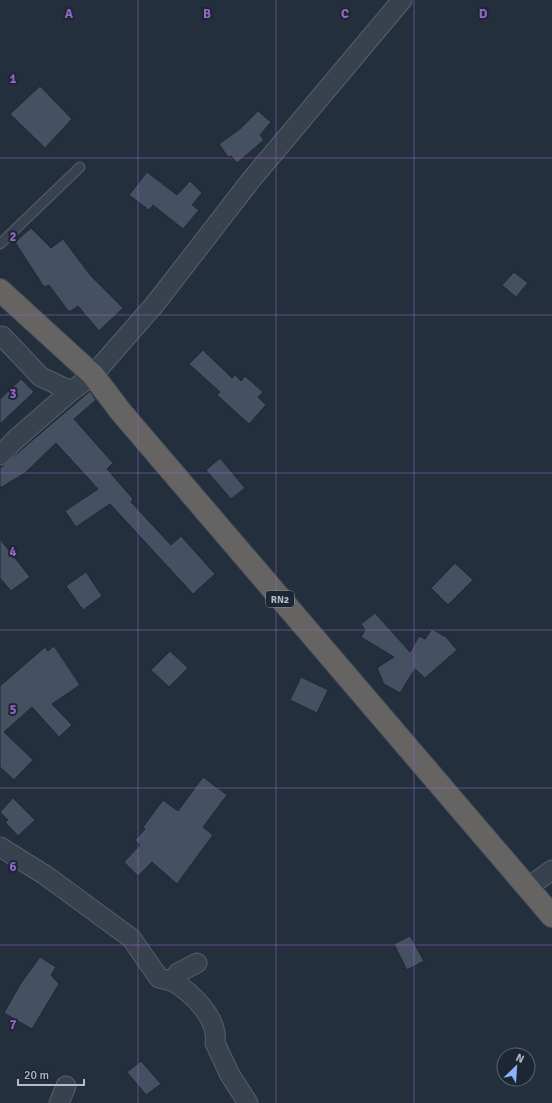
<svg xmlns="http://www.w3.org/2000/svg" width="552" height="1103" viewBox="0 0 552 1103" font-family="Signika,sans-serif">
<style>
.building{fill:#455162;stroke:#1f2835}
.lines{fill:none;stroke-linecap:round;stroke-linejoin:round}
.service-casing{stroke:#565f6c;stroke-width:11}
.minor-casing{stroke:#565f6c;stroke-width:21}
.trunk-casing{stroke:#434c59;stroke-width:24}
.service{stroke:#38414e;stroke-width:9}
.minor{stroke:#38414e;stroke-width:19}
.trunk{stroke:#656462;stroke-width:22}
.grid{fill:none;stroke:#9266c3;stroke-width:1;stroke-opacity:0.55}
.labels{text-anchor:middle;stroke-width:4;stroke-linejoin:round;paint-order:stroke}
.shield{fill:#1d2633;stroke:#878f9c;stroke-width:1}
.shield-label{font-size:10px;font-weight:bold;fill:#b4bcc9}
.grid-label{font-size:13px;text-anchor:middle;font-weight:bold;fill:#9266c3;stroke:#1d2633;stroke-width:4;stroke-linejoin:round;paint-order:stroke}
</style>
<rect width="100%" height="100%" fill="#242f3e"/>
<g class="building">
<polygon points="40,86 72,119 45,148 10,114"/>
<polygon points="258,111 271,122 260,135 264,140 237,163 231,156 228,157 219,144 240,129"/>
<polygon points="147,172 177,195 190,181 202,193 192,205 199,210 183,229 153,205 149,210 129,195"/>
<polygon points="31,228 51,248 63,239 91,276 123,308 99,331 78,306 69,312 49,285 44,287 15,242"/>
<polygon points="514,272 528,283 516,297 502,285"/>
<polygon points="203,350 232,378 235,375 241,381 245,376 263,392 258,397 266,405 249,424 217,395 220,392 189,364"/>
<polygon points="21,379 34,392 0,424 0,399"/>
<polygon points="90,391 96,400 74,419 113,463 107,469 133,499 131,502 171,545 181,536 215,574 193,594 110,504 76,527 65,511 98,489 56,443 25,473 0,488 0,468"/>
<polygon points="220,458 245,488 231,499 206,470"/>
<polygon points="0,539 30,577 11,591 0,578"/>
<polygon points="455,563 473,580 448,605 431,588"/>
<polygon points="86,572 102,596 83,610 66,586"/>
<polygon points="375,613 410,652 419,636 425,639 432,629 446,637 457,650 425,678 415,669 400,693 384,684 377,668 394,657 361,637 365,630 361,624"/>
<polygon points="54,646 80,685 52,704 72,725 59,737 32,707 4,732 33,760 14,780 0,767 0,686 45,647 48,651"/>
<polygon points="170,651 188,668 169,687 151,670"/>
<polygon points="301,677 328,690 317,713 290,700"/>
<polygon points="203,777 227,795 203,827 213,835 177,884 152,862 138,876 124,862 140,845 135,840 145,829 143,827 163,800 178,811"/>
<polygon points="13,798 35,820 18,836 5,822 8,820 0,812"/>
<polygon points="410,936 424,961 407,970 394,944"/>
<polygon points="40,957 56,967 51,975 59,984 32,1029 4,1013 21,983"/>
<polygon points="141,1061 161,1084 146,1095 127,1072"/>
</g>
<g class="lines">
<defs>
<polyline id="service" points="0,244 80,167"/>
<g id="minor">
<polyline points="0,338 2,336 41,377 71,391"/>
<polyline points="0,455 16,439 71,391 93,375 155,304 251,180 402,0"/>
<polyline points="0,847 45,875 131,938 159,978 172,981 178,973 197,963"/>
<polyline points="527,888 552,870"/>
<path d="M 172,981 C 191,992 219,1018 215,1043 L 230,1075 L 248,1103"/>
<polyline points="59,1103 66,1086"/>
</g>
<polyline id="trunk" points="0,290 93,375 121,412 552,916"/>
</defs>
<use href="#service" class="service-casing"/>
<use href="#minor" class="minor-casing"/>
<use href="#trunk" class="trunk-casing"/>
<use href="#service" class="service"/>
<use href="#minor" class="minor"/>
<use href="#trunk" class="trunk"/>
</g>
<path class="grid" d="M 138,0 L 138,1103M 276,0 L 276,1103M 414,0 L 414,1103M 0,158 L 552,158M 0,315 L 552,315M 0,473 L 552,473M 0,630 L 552,630M 0,788 L 552,788M 0,945 L 552,945"/>
<g class="labels">
<rect class="shield" x="266" y="591" width="28" height="16" rx="3"/>
<g class="shield-label">
<text x="280" y="603">RN2</text>
</g>
</g>
<g class="grid-label">
<text x="69" y="18">A</text>
<text x="207" y="18">B</text>
<text x="345" y="18">C</text>
<text x="483" y="18">D</text>
<text x="13" y="83">1</text>
<text x="13" y="241">2</text>
<text x="13" y="398">3</text>
<text x="13" y="556">4</text>
<text x="13" y="714">5</text>
<text x="13" y="871">6</text>
<text x="13" y="1029">7</text>
</g>
<g transform="translate(516 1067) rotate(25)"><circle r="19" fill="#1d2633" stroke="#59626f"/>
<path d="M0-3L7 15L0 10L-7 15Z" fill="#8ab4f8"/>
<text y="-6" font-size="11" font-weight="bold" text-anchor="middle" fill="#b4bcc9">N</text>
</g>
<path d="M18 1079v6h66v-6" fill="none" stroke="#b4bcc9" stroke-width="2"/>
<text x="24" y="1079" font-size="12" fill="#b4bcc9" stroke="#1d2633" stroke-width="3" paint-order="stroke">20 m</text>
</svg>
